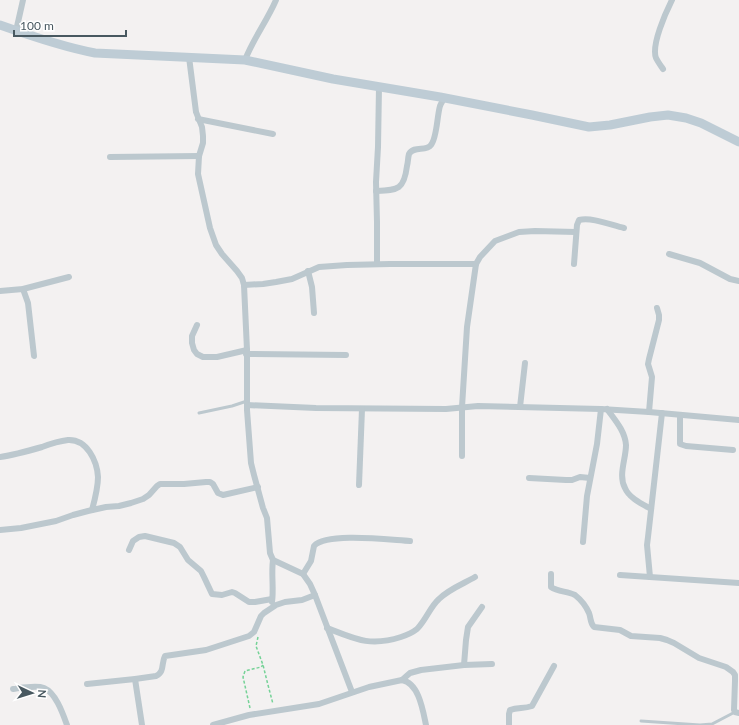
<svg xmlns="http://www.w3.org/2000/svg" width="739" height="725" viewBox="0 0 739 725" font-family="Lato,sans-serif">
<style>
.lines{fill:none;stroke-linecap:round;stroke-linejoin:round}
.path{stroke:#75d297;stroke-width:1.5;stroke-dasharray:3 2;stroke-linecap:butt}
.service{stroke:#bcc8ce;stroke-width:3}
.minor{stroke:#bcc8ce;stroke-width:6}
.secondary{stroke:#beccd5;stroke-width:9}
</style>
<rect width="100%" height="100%" fill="#f3f1f1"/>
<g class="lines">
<g class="path">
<polyline points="258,637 256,646 263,665 268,685 273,704"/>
<polyline points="250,708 243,677 245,671 261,667 263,665"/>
</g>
<g class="service">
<polyline points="199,413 232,406 247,401"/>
<polyline points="641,721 700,725 712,724 735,712"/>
</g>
<g class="minor">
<polyline points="16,31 23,0"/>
<polyline points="189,57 196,112 202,127 203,136 203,143 199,156 198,174 210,228 216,245 222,254 237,271 242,278 244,285 247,350 247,410 251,463 254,475 263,508 267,518 270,553 273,560 303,574 310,584 315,595 352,692"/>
<path d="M 245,60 C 253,39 267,21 276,0"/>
<path d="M 663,69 C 661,66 658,62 656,58 C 651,45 666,12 672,0"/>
<polyline points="198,119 273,134"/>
<polyline points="110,157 199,156"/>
<path d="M 376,191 C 398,190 404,190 407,166 C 408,163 408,157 409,154 C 414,145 426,152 431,145 C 437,138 437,116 440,106 C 441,103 443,101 444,98"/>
<polyline points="669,254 700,263 730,279 739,281"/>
<polyline points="377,264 377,222 376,182 378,147 379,87"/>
<path d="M 574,264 L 577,225 L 579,220 C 592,217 611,225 624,228"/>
<polyline points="308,271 312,287 314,313"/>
<polyline points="244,285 263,284 276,282 292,279 319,267 347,265 390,264 476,264"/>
<polyline points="23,289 28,303 34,356"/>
<polyline points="0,291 23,289 69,277"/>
<polyline points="197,325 192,336 192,343 194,350 197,354 203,357 217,357 247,350"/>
<polyline points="246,354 346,355"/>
<polyline points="247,405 316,408 446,409 478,406 601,409 649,412 739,420"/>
<polyline points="520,407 525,363"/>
<path d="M 607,409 C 615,420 625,431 626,445 C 626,459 618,475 625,488 C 629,498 642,504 651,509"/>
<polyline points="649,412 652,377 648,364 649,359 659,320 659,315 657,308"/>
<polyline points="680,415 680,444 686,446 733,450"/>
<polyline points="462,456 462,407 467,327 476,264 480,257 495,241 519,232 535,231 576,232"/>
<path d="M 0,457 C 14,455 28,451 42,447 C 50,444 60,441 68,440 C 87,439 97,461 98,477 C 98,488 95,499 92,510"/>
<polyline points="529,478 566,480 572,480 580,477 590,478"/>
<polyline points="359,485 362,409"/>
<polyline points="0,530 21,528 56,521 73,515 88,511 106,507 119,506 131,503 143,499 149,495 157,486 160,484 184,484 206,482 210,482 213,484 218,493 223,495 258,487"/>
<polyline points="583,542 587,496 597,444 601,409"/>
<polyline points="129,550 133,541 139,537 145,536 174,543 180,547 188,560 201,571 204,577 212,594 222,595 232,592 235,593 249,602 255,602 272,599"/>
<path d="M 303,574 L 311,561 L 314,546 C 327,532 390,540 410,541"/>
<path d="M 551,574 L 551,587 C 558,592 567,591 575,595 C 580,599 586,606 589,613 C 591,618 590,623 594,627 L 620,630 L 631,636 L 660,638 L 667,640 L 674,643 L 699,658 L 726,667 L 733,672 L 735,675 L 735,681 L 734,710 L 735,712 L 739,713"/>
<polyline points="620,575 739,583"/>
<polyline points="650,577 647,545 648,537 662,413"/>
<path d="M 272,602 C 274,588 271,574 273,560"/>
<path d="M 327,628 C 355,639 370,647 401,637 C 407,635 412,633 417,629 C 426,620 430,607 439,599 C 449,589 463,584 475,577"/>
<polyline points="464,665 466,640 468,627 482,607"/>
<polyline points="135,679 142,725"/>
<polyline points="402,680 410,673 421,670 464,665 492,664"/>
<path d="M 87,684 L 135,679 L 156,676 C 165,672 161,663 165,656 L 206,650 L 249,636 L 254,632 L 261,616 L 264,613 L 276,605 L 285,602 L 302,600 L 315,595"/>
<path d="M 13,689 C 21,688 36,685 44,688 C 56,693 63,714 67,725"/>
<path d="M 213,725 L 249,715 L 319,704 L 369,687 L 402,680 C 419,683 423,711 426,725"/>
<path d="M 509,725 L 509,714 L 510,710 C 518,707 524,709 532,706 L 554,666"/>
</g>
<path class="secondary" d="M 0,25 C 31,36 63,47 95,53 L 245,60 L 333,79 L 440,97 L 532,115 L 589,127 L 610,125 L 650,117 L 668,115 L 686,118 L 701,123 L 739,142"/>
</g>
<g transform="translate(32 693) rotate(94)" stroke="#ffffff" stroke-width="3" paint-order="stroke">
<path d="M0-3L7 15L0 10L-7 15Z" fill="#485860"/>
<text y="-6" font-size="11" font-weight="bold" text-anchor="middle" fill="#485860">N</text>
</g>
<path d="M14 30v6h112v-6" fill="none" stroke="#485860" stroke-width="2"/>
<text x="20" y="30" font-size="12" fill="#485860" stroke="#ffffff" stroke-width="3" paint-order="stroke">100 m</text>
</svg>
